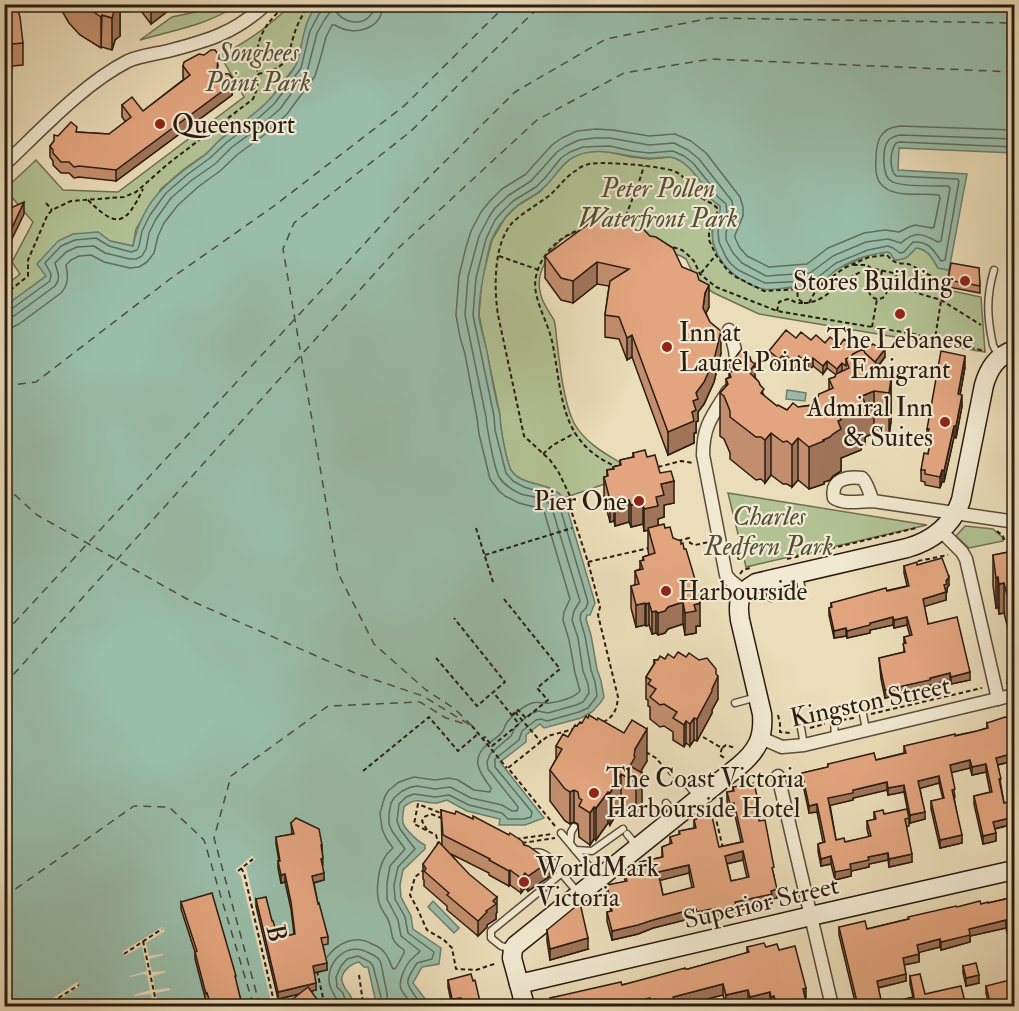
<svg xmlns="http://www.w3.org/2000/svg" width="1019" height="1011" viewBox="0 0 1019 1011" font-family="'IM FELL Double Pica',serif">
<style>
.green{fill:#b2c294;stroke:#6e6f52;stroke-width:1.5}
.water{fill:#99bda9;stroke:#6d7d6c;stroke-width:1.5}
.pier{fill:#ebddb9}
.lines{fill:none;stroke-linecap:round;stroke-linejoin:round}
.shore{stroke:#626c5d;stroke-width:1.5}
.ferry{stroke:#4b4c3f;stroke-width:1.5;stroke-dasharray:8 6;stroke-linecap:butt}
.lane-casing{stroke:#5a4c3b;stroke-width:9}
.street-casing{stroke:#5a4c3b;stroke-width:15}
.secondary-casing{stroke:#2a1c11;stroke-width:21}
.path{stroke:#2a1c11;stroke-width:2;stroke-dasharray:4.5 3;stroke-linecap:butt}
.lane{stroke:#f2e9d2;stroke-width:6}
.street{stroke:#f2e9d2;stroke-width:12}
.secondary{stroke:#f2e9d2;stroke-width:18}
.wall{fill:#c38e6d;stroke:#2a1c11;stroke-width:1.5;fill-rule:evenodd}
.shaded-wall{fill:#9f7459;stroke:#2a1c11;stroke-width:1.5}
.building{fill:#e3a57f;stroke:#2a1c11;stroke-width:1.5;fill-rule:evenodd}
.poi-dot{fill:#8f2418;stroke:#f2e9d2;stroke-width:2}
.labels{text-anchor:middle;stroke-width:4.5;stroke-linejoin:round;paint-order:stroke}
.park-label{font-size:26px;font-style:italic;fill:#534e38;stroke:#f2e9d2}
.poi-label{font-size:26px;fill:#2a1c11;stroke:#f2e9d2;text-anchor:start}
.street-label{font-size:26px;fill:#2a1c11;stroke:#f2e9d2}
</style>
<rect width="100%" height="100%" fill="#ebddb9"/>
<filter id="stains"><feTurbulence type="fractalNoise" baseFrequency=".00333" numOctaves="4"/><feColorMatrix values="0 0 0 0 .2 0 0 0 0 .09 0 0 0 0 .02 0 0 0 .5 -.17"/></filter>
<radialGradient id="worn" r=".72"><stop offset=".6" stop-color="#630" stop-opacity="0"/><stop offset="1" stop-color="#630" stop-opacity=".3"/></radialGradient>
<g class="green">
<path d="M 205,5 L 237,5 C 208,25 174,30 140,40 L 172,17 L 205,10 Z"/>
<path d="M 291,5 L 322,5 L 315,9 L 296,65 L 269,101 L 250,118 L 223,137 L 207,153 L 184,169 L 161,189 L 136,229 L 133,246 L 110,241 L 98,232 L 46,276 L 5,307 L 5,286 L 20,274 L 12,262 L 33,222 L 5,189 L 36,160 L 63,190 L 118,192 L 244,97 L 220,55 C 247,43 269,26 291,5 Z"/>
<path d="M 597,151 L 609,152 L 631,157 L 649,159 L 672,157 L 681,161 L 689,167 L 710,193 L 710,198 L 720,206 L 721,212 L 712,228 L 713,244 L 745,281 L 764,289 L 814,287 L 839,268 L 869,255 L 887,252 L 890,253 L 895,260 C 908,259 908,256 916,248 C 928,249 932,258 938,268 L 949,270 L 947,290 L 981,297 L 985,352 L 759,314 L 714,293 L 697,282 L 686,259 L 681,256 L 591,228 C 568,232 553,242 544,265 C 540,273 538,282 540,291 C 541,302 549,311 554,320 C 555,324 556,329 556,333 C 559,358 563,402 574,423 C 588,448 615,458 637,473 L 564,498 C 553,486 540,486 526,481 C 520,479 514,475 511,470 C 506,460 500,427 500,415 L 479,315 L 482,279 L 492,240 L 505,218 L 517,206 L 540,192 L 565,163 L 573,157 L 585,152 Z"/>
<polygon points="728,493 927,525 746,567"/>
<polygon points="965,526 993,529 1002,537 1003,541 969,548 956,536"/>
</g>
<g class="water">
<path d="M 365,4 L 1014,5 L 1014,153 L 899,148 L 898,170 L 967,174 L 949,270 L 938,268 C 932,258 928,249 916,248 C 908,256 908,259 895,260 L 890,253 L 887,252 C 870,254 851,260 836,270 C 829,275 822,285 814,287 C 807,288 798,287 791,287 C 782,288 772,291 763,289 C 742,284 720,267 714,245 C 708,225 722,220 720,206 L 710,198 L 711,196 L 710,193 C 700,182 692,167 679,160 C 669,154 659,159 648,158 C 622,157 597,144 572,158 C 559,166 553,181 541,190 C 534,196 525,200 518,205 C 506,215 497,227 491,241 C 488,250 487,259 485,268 C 482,283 478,300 479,317 C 480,329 485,340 487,352 C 491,373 494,394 500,415 C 500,427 506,460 511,470 C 514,475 520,479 526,481 C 540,486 553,486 564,498 L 595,603 L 590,615 L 587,615 L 586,619 L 591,635 L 597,669 L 601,681 L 604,697 L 601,702 L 592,712 L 581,718 L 544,728 L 540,724 L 526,735 L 526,742 L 500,762 L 544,818 L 525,825 L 499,825 L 500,819 L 467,811 L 447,800 C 444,801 441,802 437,803 C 423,804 417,795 404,807 C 403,812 402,818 403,823 C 405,829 418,842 425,845 L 425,849 L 403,870 L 400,885 L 401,897 L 411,916 L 413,929 L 441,948 L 439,964 L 422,967 L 413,983 L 426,1000 L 422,1006 L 372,1006 L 375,998 L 368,967 L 364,967 L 359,962 C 350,964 338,974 343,984 C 347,994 352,992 353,1006 L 5,1006 L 4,307 L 46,276 L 37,264 L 58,241 L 73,234 L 98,232 L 110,241 L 133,246 C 143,198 168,182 205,155 C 212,149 217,141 225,136 C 239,124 255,115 268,101 C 274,95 292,73 296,65 C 303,50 303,8 323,5 C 331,3 339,5 347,5 L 350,8 L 358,8 Z"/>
<polygon points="787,390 806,393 805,401 786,399"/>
<polygon points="433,901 459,928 454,933 428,907"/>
</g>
<g class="pier">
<polygon points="965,189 967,190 954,264 952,263"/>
<polygon points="253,855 253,858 256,859 246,867 279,1006 272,1006 241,876 235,870"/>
<polygon points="162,927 165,931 146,943 149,956 163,954 163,955 149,959 152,972 166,971 166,972 153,976 155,990 169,988 170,990 156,993 158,1006 154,1006 151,994 134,996 134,995 150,990 147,975 143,974 130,977 130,976 147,971 142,946 125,956 122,952"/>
<polygon points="77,982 80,986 62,998 64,1006 59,1006 57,1002 50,1006 41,1006"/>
</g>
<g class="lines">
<g class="shore">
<polyline points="4,311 10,310 50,281 51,274 45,263 61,246 75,240 96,238 109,246 131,252 137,250 139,246 142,231 150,215 166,193 188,174 210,158 227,142 253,123 274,104 301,68 310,31 319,14 324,9 324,4"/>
<path d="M 4,319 L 14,316 L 55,286 C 62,277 57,272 55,263 L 66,252 L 77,247 L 94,246 L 105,253 L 130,259 L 136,259 L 142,256 L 146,249 L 149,233 L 156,219 L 171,198 L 192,180 L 215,164 L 232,147 L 258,128 L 280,109 L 307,72 L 317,33 L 325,19 L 331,11 L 335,10 C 345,27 373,27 374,4"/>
<path d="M 4,328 L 13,327 L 19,324 L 61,293 C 69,284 68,276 66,265 L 71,260 L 79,256 L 91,255 L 104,262 L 130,268 L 139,267 L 147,262 L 154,253 L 158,236 L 164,223 L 178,205 L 198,187 L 220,171 L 238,154 L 264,135 L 287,114 L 315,76 L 321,56 L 326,37 L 332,25 L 335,25 C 354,37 382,30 383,4"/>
<path d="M 327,957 C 338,943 355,934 372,944 C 377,946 381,948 384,952 C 389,957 390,964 393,969 L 396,968 L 404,953 L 404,950 C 388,939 394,936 389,922 C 387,916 382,911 380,905 C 375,894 378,869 384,859 C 386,854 390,851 393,848 L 386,838 L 382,829 L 380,813 L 385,796 L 389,790 L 399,782 L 414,777 L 435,780 L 449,778 L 458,780 L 474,790 L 490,792 L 491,788 C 480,773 469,759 488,744 C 492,740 499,737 502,732 C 504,731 505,725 506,724 C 511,716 523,706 532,703 C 538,701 544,704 550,703 C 559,702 574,698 580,691 L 575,673 L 569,640 L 563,620 L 564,612 L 570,599 L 544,511 L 542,509 L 519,503 L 505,496 L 499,491 L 490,479 L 479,434 L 477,418 L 465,354 L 460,337 L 456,315 L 459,276 L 466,247 L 471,231 L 481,212 L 489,202 L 502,189 L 526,174 L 532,167 L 552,145 L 562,138 L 577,131 L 596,129 L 613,130 L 649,136 L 675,134 L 691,141 L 706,153 L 740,197 L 743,207 L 743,216 L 735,235 L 735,238 L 740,248 L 747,256 L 769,267 L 807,264 L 828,248 L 864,233 L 885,230 L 899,232 L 909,227 L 915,225 L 932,228 L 934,227 L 940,198 L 939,195 C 924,193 899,197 887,189 C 876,183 875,172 876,160 C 876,142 879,128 900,126 L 1014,130"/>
<path d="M 340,1006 C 337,997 330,992 329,981 C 327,960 349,941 369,953 C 373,955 377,956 380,961 C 382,966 383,973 384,979 C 386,989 389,997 386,1006"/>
<polyline points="347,1006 343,993 337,987 336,977 341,966 347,959 358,956 370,962 373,966 381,997 378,1006"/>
<path d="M 410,1006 C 410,999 404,996 401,989 C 398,981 406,963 413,958 C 415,955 418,954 420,951 L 401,936 L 398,920 L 387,899 L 387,883 L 390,866 L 405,849 L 392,831 L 389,824 L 389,814 L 391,803 L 394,798 L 402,791 L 411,787 L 417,786 L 435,789 L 450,787 L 471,798 L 502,805 L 512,811 L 517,811 L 518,807 L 488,769 L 487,762 L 490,754 L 511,736 L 516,726 L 530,714 L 538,711 L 548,713 L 576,705 L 583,702 L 589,693 L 588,684 L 583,671 L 578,638 L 572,620 L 574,611 L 580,601 L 551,505 C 544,497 531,497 521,494 C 512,490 504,485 499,477 C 494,467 487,429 486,417 L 465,315 L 468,277 L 479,236 L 489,217 L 495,208 L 509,195 L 531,181 L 557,152 L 566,146 L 579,140 L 595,138 L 610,138 L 649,145 L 674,143 L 688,150 L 699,159 L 732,201 L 734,215 L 726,232 L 726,240 L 733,253 L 742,263 L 766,276 L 810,273 L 833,256 L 866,242 L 888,239 L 901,243 C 915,231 922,233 938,242 L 941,241 L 950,188 L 948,186 C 936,186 899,187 891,181 C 882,176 882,149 888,141 C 891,137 895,136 900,135 L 1014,139"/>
<path d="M 417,1006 L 418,1000 C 404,981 405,983 417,963 L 432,959 L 434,952 L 408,933 L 405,917 L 395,899 L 394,885 L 398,867 L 415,849 L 400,829 L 397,821 L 399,804 L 406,797 L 414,794 L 435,797 L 449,795 L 469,805 L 502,813 L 508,819 L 524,819 L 531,817 L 532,812 L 495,767 L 495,759 L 519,740 L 522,731 L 536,720 L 541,719 L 547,721 L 579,712 L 588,708 L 597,696 L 595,682 L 591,670 L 585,636 L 580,619 L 581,613 L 586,608 L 588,602 L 558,501 L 552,495 L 524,487 L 513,481 L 506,473 L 495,430 L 494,416 L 473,315 L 476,278 L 486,239 L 495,220 L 501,213 L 513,201 L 536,187 L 545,178 L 561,158 L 570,152 L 583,147 L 610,146 L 632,151 L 649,153 L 673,151 L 684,156 L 693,163 L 714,189 L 717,196 L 726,204 L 727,214 L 718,231 L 719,242 L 726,257 L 730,263 L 738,270 L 765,283 L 813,281 L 836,263 L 868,250 L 888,246 L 893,248 L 900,253 L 904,252 L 913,242 C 928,241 933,249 941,261 L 945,260 L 959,181 L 957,179 L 896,176 C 889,169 890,151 896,143 L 900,142 L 1014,147"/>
</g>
<g class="ferry">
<polyline points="4,386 36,382 170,279 274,206 404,106 507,4"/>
<polyline points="4,485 37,515 187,599 355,673 423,696 470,725"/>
<polyline points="4,634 390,216 515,92 606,39 711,18 1014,23"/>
<polyline points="4,685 393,253 537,120 624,73 711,59 1014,72"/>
<polyline points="472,726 455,709 426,690 374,644 338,573 283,249 294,223 410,132 542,4"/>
<polyline points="4,897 134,806 169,807 204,840 253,1004 255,1006"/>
<polyline points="260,1006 214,838 231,776 328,706 420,702 446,718 468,725"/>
</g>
<defs>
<g id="lane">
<path d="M 994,270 C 986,297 987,317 993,345 L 996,351 L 1000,357"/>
<polyline points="799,576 802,590"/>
<polyline points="768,584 771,598"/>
<polyline points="735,703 757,697"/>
<polyline points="863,714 866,730"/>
<polyline points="834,720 835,737"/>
<polyline points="801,728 804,745"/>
<polyline points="688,785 697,796"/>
<polyline points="666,803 675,814"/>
<polyline points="561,833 597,876"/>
<polyline points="627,834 636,845"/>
<polyline points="570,843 571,832 574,827"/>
<polyline points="575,850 592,851 623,829"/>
<path d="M 530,854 C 536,851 541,852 547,856 L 579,894"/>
<polyline points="512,949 501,946 491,938 491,931 562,873"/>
</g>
<g id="street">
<path d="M 4,165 C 41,130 83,84 128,61 C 139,56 155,54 168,51 C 207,41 235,33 266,4"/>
<path d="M 729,330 C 734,344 738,357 735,372"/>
<path d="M 728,391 C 713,415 703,425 703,455 L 726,575 L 731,581 L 745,592"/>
<path d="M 873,501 C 869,493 868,484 862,478 C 848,476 830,479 834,498 C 845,505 861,501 873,501 L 1009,521 L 1014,520"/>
<polyline points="941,531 962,552 966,559 998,699"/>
<polyline points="761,738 782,747 804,745 1014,695"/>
<polyline points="778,776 832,1006"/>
</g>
<g id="secondary">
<polyline points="519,984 811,916 1014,870"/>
<path d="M 525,1006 L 512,958 L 513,949 L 516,945 L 739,766 C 757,751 764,738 762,714 L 740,620 C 737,601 739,593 756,583 L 907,548 C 932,541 953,525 961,500 L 984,385 C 989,368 997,356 1014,350"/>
</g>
</defs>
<use href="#lane" class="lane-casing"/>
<use href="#street" class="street-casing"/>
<use href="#secondary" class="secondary-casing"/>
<g class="path">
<path d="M 258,74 C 267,72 278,70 284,62 C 290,55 291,43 294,35 C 297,24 303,14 309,4"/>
<path d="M 88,200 C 118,230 126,224 143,189"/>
<polyline points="46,203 52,210"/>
<polyline points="623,223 639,182 644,166"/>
<path d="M 583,229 C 557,235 530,264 536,293 C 539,309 548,324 552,341 C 563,394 558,442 617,467"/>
<polyline points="666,245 682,250 688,255 694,261 700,274 716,287 777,311 914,334 985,351"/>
<polyline points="499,256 539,270"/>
<polyline points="853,265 867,265 871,268 893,273 917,293 941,300 981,325"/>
<polyline points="701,273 716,255"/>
<circle cx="878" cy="290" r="9"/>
<polyline points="880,282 882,270"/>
<path d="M 4,295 L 28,276 L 28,260 L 47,216 L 52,210 L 71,201 L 124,197 L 136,192 L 169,163 L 253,99 C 262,81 255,70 257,52 C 260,30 270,20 286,4"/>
<path d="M 804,303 C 819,303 830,292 842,283 C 851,277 860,271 871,268"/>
<polyline points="809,303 816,290"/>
<polyline points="777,311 779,302 784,300 789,299 797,303 804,303 798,299 797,289"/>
<polyline points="872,327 877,299"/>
<polyline points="543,454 553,445 575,433"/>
<polyline points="658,467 681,461 693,463"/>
<polyline points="476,528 493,582"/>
<polyline points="997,531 1003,536 1005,542"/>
<polyline points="678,541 689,538 690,543 695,545 709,542"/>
<polyline points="485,555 572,528"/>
<polyline points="787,559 916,528"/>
<polyline points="918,561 948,555"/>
<polyline points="588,562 649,548"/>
<polyline points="740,574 743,570 750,568"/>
<polyline points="504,599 560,669 537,688 548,700 526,718 518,710 512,715"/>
<polyline points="436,658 477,706 505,682 454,618"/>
<polyline points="1006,683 1014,681"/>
<polyline points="515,712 541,742"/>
<polyline points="871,714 982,688"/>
<polyline points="778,715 780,724 780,732 790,733"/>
<polyline points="842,720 854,718"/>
<path d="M 603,722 C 614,717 617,709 618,697 L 598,615 L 600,607 L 588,562 L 568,501 L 570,496 L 558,471 L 550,460 L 524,436 L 498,315 C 494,289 493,243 513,222 C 524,212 538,204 550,195 C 559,187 566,176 577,170 C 580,167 585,165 589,164 C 602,161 665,166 676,172 C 686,177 690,188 698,195 C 704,201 712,202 717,208 L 717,213 L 710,228 L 709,233 L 709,240 L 716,255 L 728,271 L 736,277 L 764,291 L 817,288 L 844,268 L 869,257 L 887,255 C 899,269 903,260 913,266 C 916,267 918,270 921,271 C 928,275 937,277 943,283 L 943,288 L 935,339"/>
<polyline points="472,726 507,768"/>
<polyline points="810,728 825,724"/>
<polyline points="703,737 722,748 726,745 735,748"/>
<polyline points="482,739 485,737 492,746 519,724 493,692"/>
<polyline points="722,748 720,755 726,759"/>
<polyline points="646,752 656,758 680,786"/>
<polyline points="363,771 429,717 458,751 478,734"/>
<polyline points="713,807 723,848"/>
<polyline points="555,826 508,768 548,736 574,729"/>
<polyline points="427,830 422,821 424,817 431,814 444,819"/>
<polyline points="516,839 552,834"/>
<polyline points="522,843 555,838"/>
<polyline points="437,846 438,842 436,835 414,824 418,804 443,814"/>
<polyline points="241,868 244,873 275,1006"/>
<polyline points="425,869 415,877 410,895 417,908 427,930 444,940 452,948 456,969 476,970 497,963"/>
<polyline points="238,871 253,859"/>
<polyline points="143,941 157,1006"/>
<polyline points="124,954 162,929"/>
<polyline points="317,971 324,1002 319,1006"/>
<polyline points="359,975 363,1002 362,1006"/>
<polyline points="59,998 61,1006"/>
<polyline points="46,1006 79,985"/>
</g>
<use href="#lane" class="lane"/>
<use href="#street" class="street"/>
<use href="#secondary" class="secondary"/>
</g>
<g class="wall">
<polygon points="4,4 23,43 23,65 12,66 11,84 4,107"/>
<polygon points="58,4 120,4 120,36 115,40 112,50 102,47 101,48 80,35 69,23"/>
<polygon points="138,4 177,4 151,24 138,7"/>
<polygon points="218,65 217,73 233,90 232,95 116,181 79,177 74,178 69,173 61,173 53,165 53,161 50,157 50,146 54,141 77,132 109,134 126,122 122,117 122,105 143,111 184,79 183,78 183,66"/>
<polygon points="625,226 682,267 709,307 706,313 721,353 714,382 704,404 698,412 698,421 696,422 696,433 694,433 694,443 668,455 632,357 627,360 619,339 605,337 605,315 609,286 597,284 573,303 561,300 545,278 545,256"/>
<polygon points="979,268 980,293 948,287 948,280"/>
<polygon points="796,338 868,349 885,357 877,368 891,379 891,421 889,436 874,433 865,437 865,445 862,446 861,450 841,458 841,471 833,476 830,480 824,482 824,484 809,489 798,480 792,487 787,484 783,484 771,475 765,483 761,479 756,480 730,459 730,453 724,439 720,436 720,393 726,386 726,379 729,377 731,363 751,361 755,377 760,385 764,396 777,406 787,410 798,407 812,405 812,399 818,397 829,390 829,379 835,377 836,375 827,368 823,374 813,366 808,371 799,363 794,369 784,361 779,367 769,358 769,351"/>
<polygon points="965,367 960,395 962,406 956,438 954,437 944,482 942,482 940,488 925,485 925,482 921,481 921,470 928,454 930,444 928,444 927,429"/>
<polygon points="633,453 647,457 660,473 674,503 664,505 664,517 658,519 658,526 665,528 673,538 697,594 700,626 696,626 696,633 685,635 683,624 668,629 665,633 658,635 656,633 652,634 649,625 646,626 645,625 636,627 631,608 631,586 635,585 635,571 640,569 640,561 643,560 643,557 649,555 648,551 648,530 644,531 643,524 631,527 629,522 615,526 614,521 610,522 604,499 604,477 607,477 607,470 613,469 613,467 620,465 620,460 633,457"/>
<polygon points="1014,551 1014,660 1011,656 1009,647 1009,629 1008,629 1004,613 999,614 998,607 996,608 993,585 993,555"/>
<polygon points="917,565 949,585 947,588 947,592 946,592 946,600 924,606 928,624 970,680 951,684 950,681 930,685 930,687 885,698 881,679 879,658 904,652 904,637 910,636 907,625 894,628 893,625 870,630 870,633 847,638 846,636 834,638 829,615 829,608 831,607 831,603 907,586 904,573 904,566"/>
<polygon points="686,657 699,660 718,699 712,710 712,713 697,741 694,740 690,746 686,743 684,747 673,740 673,732 664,726 660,727 650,719 650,707 648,706 648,700 646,699 646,677 654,664 654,660"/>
<polygon points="987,723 1014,761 998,765 1001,786 1004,803 1014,801 1014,827 1014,824 995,829 996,841 983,844 974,804 974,796 990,792 986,772 972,775 970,768 951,772 955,797 954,797 962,843 940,848 931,809 931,801 943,799 939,783 920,788 925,819 910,823 904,792 888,795 887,790 853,798 853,800 830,805 836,840 845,842 869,837 867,829 867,821 874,820 874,812 909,818 909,826 906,827 912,862 889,867 888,860 869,864 869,867 851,871 851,876 835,880 831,864 821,866 818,851 818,844 823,842 817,812 809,813 802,780 802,773 828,767 828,764 876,760 904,753 904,746 977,731 987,728"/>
<polygon points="568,737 647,761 640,772 642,805 636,815 621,806 610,825 608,823 596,840 594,839 590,845 579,837 578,824 574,822 570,824 565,821 550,801 550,770 556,759 556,746"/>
<path d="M 733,787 L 757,805 L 755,805 L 774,876 L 777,898 L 772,899 L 772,903 L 736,911 L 736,915 L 717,920 L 716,917 L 697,921 L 696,918 L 693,918 L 653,928 L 638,934 L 612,940 L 607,921 L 607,912 L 611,911 L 607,894 L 607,885 L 625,882 L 624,873 L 640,869 L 640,862 L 662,857 L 662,847 L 670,844 L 670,837 L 679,835 L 679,831 L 694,828 L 694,820 L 719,847 L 741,842 L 734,811 L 730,812 L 727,801 L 727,792 L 733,791 ZM 743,860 L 747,878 L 731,881 L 727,864 ZM 689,873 L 692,888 L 663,895 L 660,880 Z"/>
<polygon points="441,810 524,845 550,876 528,891 525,888 521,893 510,885 509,886 489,875 489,873 451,854 497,912 496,914 496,919 487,925 487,927 478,936 447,910 447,906 424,886 424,880 423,879 423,864 442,845"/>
<polygon points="291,823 322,845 323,865 322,866 324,880 314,883 318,904 328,937 328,944 323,945 327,970 314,973 316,990 278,999 256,906 256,899 272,921 278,938 294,934 291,909 285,882 281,883 278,868 278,861 279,861 276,844 276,837 292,834"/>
<polygon points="1014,897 1014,945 1011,931 1007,933 1006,928 970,936 970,942 941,950 940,947 919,952 919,962 904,965 906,981 878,988 882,1005 913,997 910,984 910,976 925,994 966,1006 856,1006 839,935 839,927 867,929 957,907 988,903"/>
<polygon points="181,902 236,983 242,1005 244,1006 209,1006 207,1001 206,1001 195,959 195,952 181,909"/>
<polygon points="547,930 588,949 550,960 547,941"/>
<polygon points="747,947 766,947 779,950 805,999 807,1006 771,1006 770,1003 758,1006 750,1006 748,1001 726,1006 723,995 679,1006 550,1006 550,998 622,985 688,969 747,953"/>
<polygon points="963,966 979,983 966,986 963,973"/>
<polygon points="448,980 473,981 481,1006 462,1006 461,1005 452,1006 448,987"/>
<polygon points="986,986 1014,1006 989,1006 986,993"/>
</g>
<g class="shaded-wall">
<polygon points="120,4 120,36 115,40 112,50 112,18 102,15 101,48 101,17 100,16 115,8"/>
<polygon points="151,4 177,4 151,24"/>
<polygon points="12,44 11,84 4,107 4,85"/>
<polygon points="233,79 232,95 116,181 116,170"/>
<polygon points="6,197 6,208 4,213 4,201"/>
<polygon points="24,202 24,214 11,241 11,244 4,261 4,249 10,232"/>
<polygon points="597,262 597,284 573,303 573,281"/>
<polygon points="709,285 709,307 705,315 703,308 705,293"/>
<polygon points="721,331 721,353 714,382 704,404 698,412 698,421 696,422 696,433 694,433 694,443 668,455 668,432 692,412 693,401"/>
<polygon points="632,335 632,357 627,360 627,338"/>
<polygon points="885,349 885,357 877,367 861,379"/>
<polygon points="784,354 784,361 779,367 779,359"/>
<polygon points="799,356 799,363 794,369 794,362"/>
<polygon points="965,356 965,367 958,406 958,394"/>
<polygon points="813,358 813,366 808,371 808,364"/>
<polygon points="827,361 827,368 823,374 823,366"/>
<polygon points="842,363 842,370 837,376 837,369"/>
<polygon points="755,364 755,407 749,372"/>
<polygon points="891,379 891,421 889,436 889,393"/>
<polygon points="874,391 874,433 865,437 865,445 862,446 861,450 841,458 841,471 833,476 830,480 824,482 824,484 809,489 809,447 823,440 838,421 840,417 862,396"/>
<polygon points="962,395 962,406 956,438 956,426"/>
<polygon points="954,426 954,437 944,482 944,471"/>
<polygon points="771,433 771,475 765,483 765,440"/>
<polygon points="798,438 798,480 792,487 792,445"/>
<polygon points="942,470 942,482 940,488 940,477"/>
<polygon points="674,481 674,503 664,505 664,517 658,519 658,528 644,531 644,509 656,497 661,484"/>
<polygon points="614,499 614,521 610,522 610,500"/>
<polygon points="629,500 629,522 615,526 615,504"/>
<polygon points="643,502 643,524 631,527 631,505"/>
<polygon points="949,577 949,585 947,588 947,592 944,593 944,585"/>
<polygon points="998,577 998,607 996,608 996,578"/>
<polygon points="1004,583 1004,613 999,614 999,584"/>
<polygon points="695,586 697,586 697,604 700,603 700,626 696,626 696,633 685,635 685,613"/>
<polygon points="946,592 946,600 923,607 923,599"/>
<polygon points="683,602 683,624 668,629 665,633 658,635 658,613 668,607"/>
<polygon points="645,603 645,625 636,627 636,605"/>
<polygon points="649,603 649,625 646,626 646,604"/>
<polygon points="656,611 656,633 652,634 652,612"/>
<polygon points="893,617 893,625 870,630 870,633 847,638 847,631 870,623"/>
<polygon points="907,617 907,625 894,628 894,620"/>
<polygon points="846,628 846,636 834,638 834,631"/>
<polygon points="970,672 970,680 951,684 951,677"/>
<polygon points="950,673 950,681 930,685 930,687 885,698 885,690"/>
<polygon points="718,676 718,699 712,710 712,713 697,741 697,719"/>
<polygon points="694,718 694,740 690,746 690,724"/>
<polygon points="686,721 686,743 684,747 684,725"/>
<polygon points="647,729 647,761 635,781 630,766 635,749"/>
<polygon points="1014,753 1014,761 996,765 996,758"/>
<polygon points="970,760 970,768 950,773 950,765"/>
<polygon points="986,764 986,772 972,775 972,767"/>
<polygon points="642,773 642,805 636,815 636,783"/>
<polygon points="621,774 621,806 610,825 610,793"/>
<polygon points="939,776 939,783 918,789 918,781"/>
<polygon points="887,782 887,790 853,798 853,800 828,806 828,798 853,790"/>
<polygon points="904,785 904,792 888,795 888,788"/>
<polygon points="574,790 574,822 570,824 570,792"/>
<polygon points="608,792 608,823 596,840 596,808"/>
<polygon points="757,796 757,805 754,805 754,797"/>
<polygon points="734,803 734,811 730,812 730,804"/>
<polygon points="817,804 817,812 809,813 809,806"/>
<polygon points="594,807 594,839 590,845 590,813"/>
<polygon points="925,812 925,819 910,823 910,815"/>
<polygon points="1014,817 1014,824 993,829 993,822"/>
<polygon points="996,833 996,841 983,844 983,836"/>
<polygon points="962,835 962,843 940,848 940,840"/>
<polygon points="743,851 743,860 725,864 725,856"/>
<polygon points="888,853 888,860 869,864 869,867 851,871 851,876 835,880 835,872 850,864 868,857"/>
<polygon points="912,854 912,862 889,867 889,859"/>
<polygon points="831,856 831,864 821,866 821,859"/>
<polygon points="550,861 550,876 528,891 528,876"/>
<polygon points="689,865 689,873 658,881 658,872"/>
<polygon points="510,870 510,885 509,886 509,871"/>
<polygon points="324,873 324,880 312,883 312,876"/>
<polygon points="525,873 525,888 521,893 521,878"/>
<polygon points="285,874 285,882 281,883 281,875"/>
<polygon points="777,889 777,898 772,899 772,903 736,911 736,915 717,920 717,911 735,902"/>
<polygon points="497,897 497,912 496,914 496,919 487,925 487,927 478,936 478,921 486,911 493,901"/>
<polygon points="716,908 716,917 697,921 697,912"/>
<polygon points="693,909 693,918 653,928 638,934 612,940 612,931"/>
<polygon points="1006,920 1006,928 970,936 970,942 941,950 941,942 969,929"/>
<polygon points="1011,924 1011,931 1007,933 1007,925"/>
<polygon points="588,938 588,949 550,960 550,949"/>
<polygon points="940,939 940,947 917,953 917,945"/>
<polygon points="919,954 919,962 903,965 903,958"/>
<polygon points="327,963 327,970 313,973 313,966"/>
<polygon points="906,974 906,981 877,988 877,981"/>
<polygon points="979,975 979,983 966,986 966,978"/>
<polygon points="316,983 316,990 278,999 278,992"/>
<polygon points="723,984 723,995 679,1006 659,1006 673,997"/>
<polygon points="806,988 806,999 803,989"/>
<polygon points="748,990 748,1001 726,1006 726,995"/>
<polygon points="770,992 770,1003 758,1006 750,1006 750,997"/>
<polygon points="774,996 774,1006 771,1006 771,997"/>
<polygon points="650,998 650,1006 632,1006 632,1003"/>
<polygon points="656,999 656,1006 651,1006 651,1000"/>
</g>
<g class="building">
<polygon points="4,4 16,4 20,17 23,43 12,44 11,62 4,85"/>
<polygon points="82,4 120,4 115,8 112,18 102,15 101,17"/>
<polygon points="211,50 215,50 218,54 217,73 229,74 233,79 232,84 116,170 79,166 74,167 69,162 61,162 53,153 53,150 50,146 54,141 54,135 58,136 71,122 77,127 76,132 109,134 131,117 122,105 132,97 143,111 190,75 183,66 184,62 199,54 204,55"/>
<polygon points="24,202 10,232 11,233 4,249 4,211"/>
<polygon points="598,217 625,222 624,225 643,229 650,236 656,237 673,248 682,267 697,273 699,280 709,285 705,293 703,308 710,322 721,331 714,360 704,382 696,393 698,399 693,401 696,410 692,412 694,421 668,432 632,335 627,338 619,317 605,315 610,281 629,269 597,262 573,281 561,278 545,256"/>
<polygon points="951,263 979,268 980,286 948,280"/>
<polygon points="786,330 796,338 801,332 811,340 816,335 825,343 830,337 840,345 844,339 854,347 859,341 868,349 873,344 879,348 885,349 875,362 865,353 863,349 853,354 851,357 846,359 846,366 842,363 837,369 827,361 823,366 813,358 808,364 799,356 794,362 784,354 779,359 769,351"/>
<polygon points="863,349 865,353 877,364 875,366 891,379 889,393 874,391 862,396 865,403 862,404 861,407 840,417 841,420 838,421 841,429 833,434 830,437 823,440 824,441 809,447 798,438 792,445 787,441 783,442 771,433 765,440 761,437 756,437 730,417 730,411 724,396 720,393 728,384 726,379 731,377 729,372 734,371 731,363 741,350 750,357 751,361 755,364 749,372 759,382 760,385 764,389 761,393 777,406 778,405 787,410 793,403 798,407 814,405 812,399 818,397 819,394 833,388 829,379 835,377 836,374 849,368 846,359 851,357 853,354"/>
<polygon points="941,351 965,356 958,394 962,395 956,426 954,426 944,471 942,470 940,477 925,474 925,470 921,470 924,453 928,454 932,433 928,433 929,429 927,429"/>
<polygon points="645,450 647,457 655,455 660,473 671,471 674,481 661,484 664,495 656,497 658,506 644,509 643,502 631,505 629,500 615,504 614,499 610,500 604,477 608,476 607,470 614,469 613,467 621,465 620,460 634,457 633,453"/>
<polygon points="664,524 665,528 670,527 673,538 681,541 681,544 683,543 684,549 686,549 697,586 695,586 700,603 694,605 696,611 685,613 683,602 668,607 665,611 658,613 656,611 652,612 649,603 646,604 645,603 636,605 631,586 639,584 635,571 643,569 640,561 644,560 643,557 655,553 648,528"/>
<polygon points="1014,551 1014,630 1011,626 1009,618 1012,611 1009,599 1008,599 1004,583 999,584 998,577 996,578 993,555"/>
<polygon points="942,558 949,577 946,581 947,584 944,585 946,592 923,599 928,624 957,617 970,672 951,677 950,673 930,678 930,680 885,690 881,671 879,658 905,652 903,644 906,643 904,637 912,635 907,617 894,620 893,617 870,623 870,625 847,631 846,628 834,631 829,608 832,607 831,603 886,588 887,591 909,586 904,566 917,562 917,565"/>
<polygon points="678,652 686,657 689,653 699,660 707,658 716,669 716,674 718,676 712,689 712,691 697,719 694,718 690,724 686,721 684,725 673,718 677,712 664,704 660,705 650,697 656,689 648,684 651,680 646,677 655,663 654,660 658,660 660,656 665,659 668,654 674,658"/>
<polygon points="589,715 597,720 598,718 624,733 632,720 647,729 635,749 634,756 635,757 630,766 642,773 636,783 621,774 610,793 608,792 596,808 594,807 590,813 579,806 582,800 579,798 578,792 574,790 570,792 565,789 550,770 562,749 556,746 563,734 568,737 575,725 577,726 580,722 582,723 586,716 588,718"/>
<polygon points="1005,717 1009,718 1014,722 1014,753 996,758 1001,779 999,779 1004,803 1014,801 1014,819 1014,817 993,822 996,833 983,836 974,796 992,792 986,764 972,767 970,760 950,765 955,789 952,790 962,835 940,840 931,801 944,798 939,776 918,781 925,812 910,815 904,785 888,788 887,782 853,790 853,793 828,798 836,840 844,838 845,842 871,836 867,821 876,819 874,812 883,810 884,814 907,809 909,818 905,819 912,854 889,859 888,853 868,857 869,860 850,864 851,869 835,872 831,856 821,859 818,844 825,842 817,804 809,806 802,773 828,767 828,764 874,753 876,760 906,753 904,746 955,734 955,736 977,731 988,728 987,723"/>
<path d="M 754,783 L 757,796 L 754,797 L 759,821 L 765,820 L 774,867 L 772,868 L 777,889 L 771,891 L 772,894 L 735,902 L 736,906 L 717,911 L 716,908 L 697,912 L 696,909 L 693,909 L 653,920 L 638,925 L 612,931 L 607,912 L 612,911 L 607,885 L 627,881 L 624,873 L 642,868 L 640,862 L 663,857 L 662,847 L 672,843 L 670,837 L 680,834 L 679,831 L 696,828 L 694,820 L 699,818 L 709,803 L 719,847 L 743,842 L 734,803 L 730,804 L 727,792 L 734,791 L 733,787 ZM 743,851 L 749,877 L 731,881 L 725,856 ZM 689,865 L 694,887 L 663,895 L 658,872 Z"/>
<polygon points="441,810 455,814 456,811 473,819 473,816 509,835 510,833 522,841 524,845 528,846 550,861 528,876 525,873 521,878 510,870 509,871 489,860 490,859 443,835"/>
<polygon points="296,818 319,829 322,845 321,845 323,858 321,859 324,873 312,876 318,904 319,903 328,937 321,938 327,963 313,966 316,983 278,992 256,899 266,897 272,921 273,921 278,938 295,934 291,902 285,874 281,875 278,861 280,861 276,837 294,834 291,823"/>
<polygon points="439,842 469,874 497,897 493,901 496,904 486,911 487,912 478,921 447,895 449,893 424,871 426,869 423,864"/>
<polygon points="212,893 236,976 235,976 242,1005 244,1005 244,1006 211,1006 207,993 206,994 195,952 197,951 181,902"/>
<polygon points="1014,897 1014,938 1011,924 1007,925 1006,920 969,929 970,935 941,942 940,939 917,945 919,954 903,958 906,974 877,981 882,1005 914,997 910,976 920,974 925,994 961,986 966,1006 858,1006 839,927 865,921 867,929 909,919 908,917 956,906 957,907 980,901 981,904 988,902 988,903"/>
<polygon points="580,903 588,938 550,949 547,930"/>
<polygon points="764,943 766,947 777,944 779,950 795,946 806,988 803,989 807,1006 777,1006 774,996 771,997 770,992 750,997 748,990 726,995 723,984 673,997 674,1002 659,1006 658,1006 656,999 651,1000 650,998 632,1003 633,1006 551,1006 550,998 621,982 622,985 685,968 685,969 688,969 749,952 747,947"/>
<polygon points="976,963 979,975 966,978 963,966"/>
<polygon points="471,974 473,981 475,980 481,1006 463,1006 461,998 452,999 448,980"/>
<polygon points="1014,979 1014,1006 991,1006 986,986"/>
<polygon points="308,987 322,1006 284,1006"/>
</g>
<g class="poi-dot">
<circle cx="160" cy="124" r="6"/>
<circle cx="965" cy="281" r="6"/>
<circle cx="900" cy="314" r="6"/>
<circle cx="667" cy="347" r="6"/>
<circle cx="945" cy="422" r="6"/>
<circle cx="639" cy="501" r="6"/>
<circle cx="666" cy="591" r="6"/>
<circle cx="594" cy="793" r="6"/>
<circle cx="524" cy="882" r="6"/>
</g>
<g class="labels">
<g class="park-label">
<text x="258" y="61">Songhees<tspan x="258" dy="30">Point Park</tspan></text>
<text x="658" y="197">Peter Pollen<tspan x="658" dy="30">Waterfront Park</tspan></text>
<text x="769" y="525">Charles<tspan x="769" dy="30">Redfern Park</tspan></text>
</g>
<g class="poi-label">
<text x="172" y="133">Queensport</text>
<text x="953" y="290" text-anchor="end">Stores Building</text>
<text x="679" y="341">Inn at<tspan x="679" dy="30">Laurel Point</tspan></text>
<text x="900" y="348" text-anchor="middle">The Lebanese<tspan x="900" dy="30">Emigrant</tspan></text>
<text x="933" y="416" text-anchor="end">Admiral Inn<tspan x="933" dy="30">&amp; Suites</tspan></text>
<text x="627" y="510" text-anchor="end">Pier One</text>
<text x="678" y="600">Harbourside</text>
<text x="606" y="787">The Coast Victoria<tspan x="606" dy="30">Harbourside Hotel</tspan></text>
<text x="536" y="876">WorldMark<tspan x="536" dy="30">Victoria</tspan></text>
</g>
<g class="street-label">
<text transform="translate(870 701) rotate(-12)" y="9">Kingston Street</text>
<text transform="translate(761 902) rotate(-13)" y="9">Superior Street</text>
<text transform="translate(277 933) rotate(77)" y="9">B</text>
</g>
</g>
<rect width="1019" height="1011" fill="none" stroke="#ebddb9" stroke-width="24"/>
<rect x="6" y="6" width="1007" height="999" fill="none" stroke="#2a1c11" stroke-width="3"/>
<rect x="12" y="12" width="995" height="987" fill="none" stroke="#2a1c11" stroke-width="1.5"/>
<rect width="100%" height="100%" filter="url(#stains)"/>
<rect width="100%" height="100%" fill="url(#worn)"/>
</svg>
